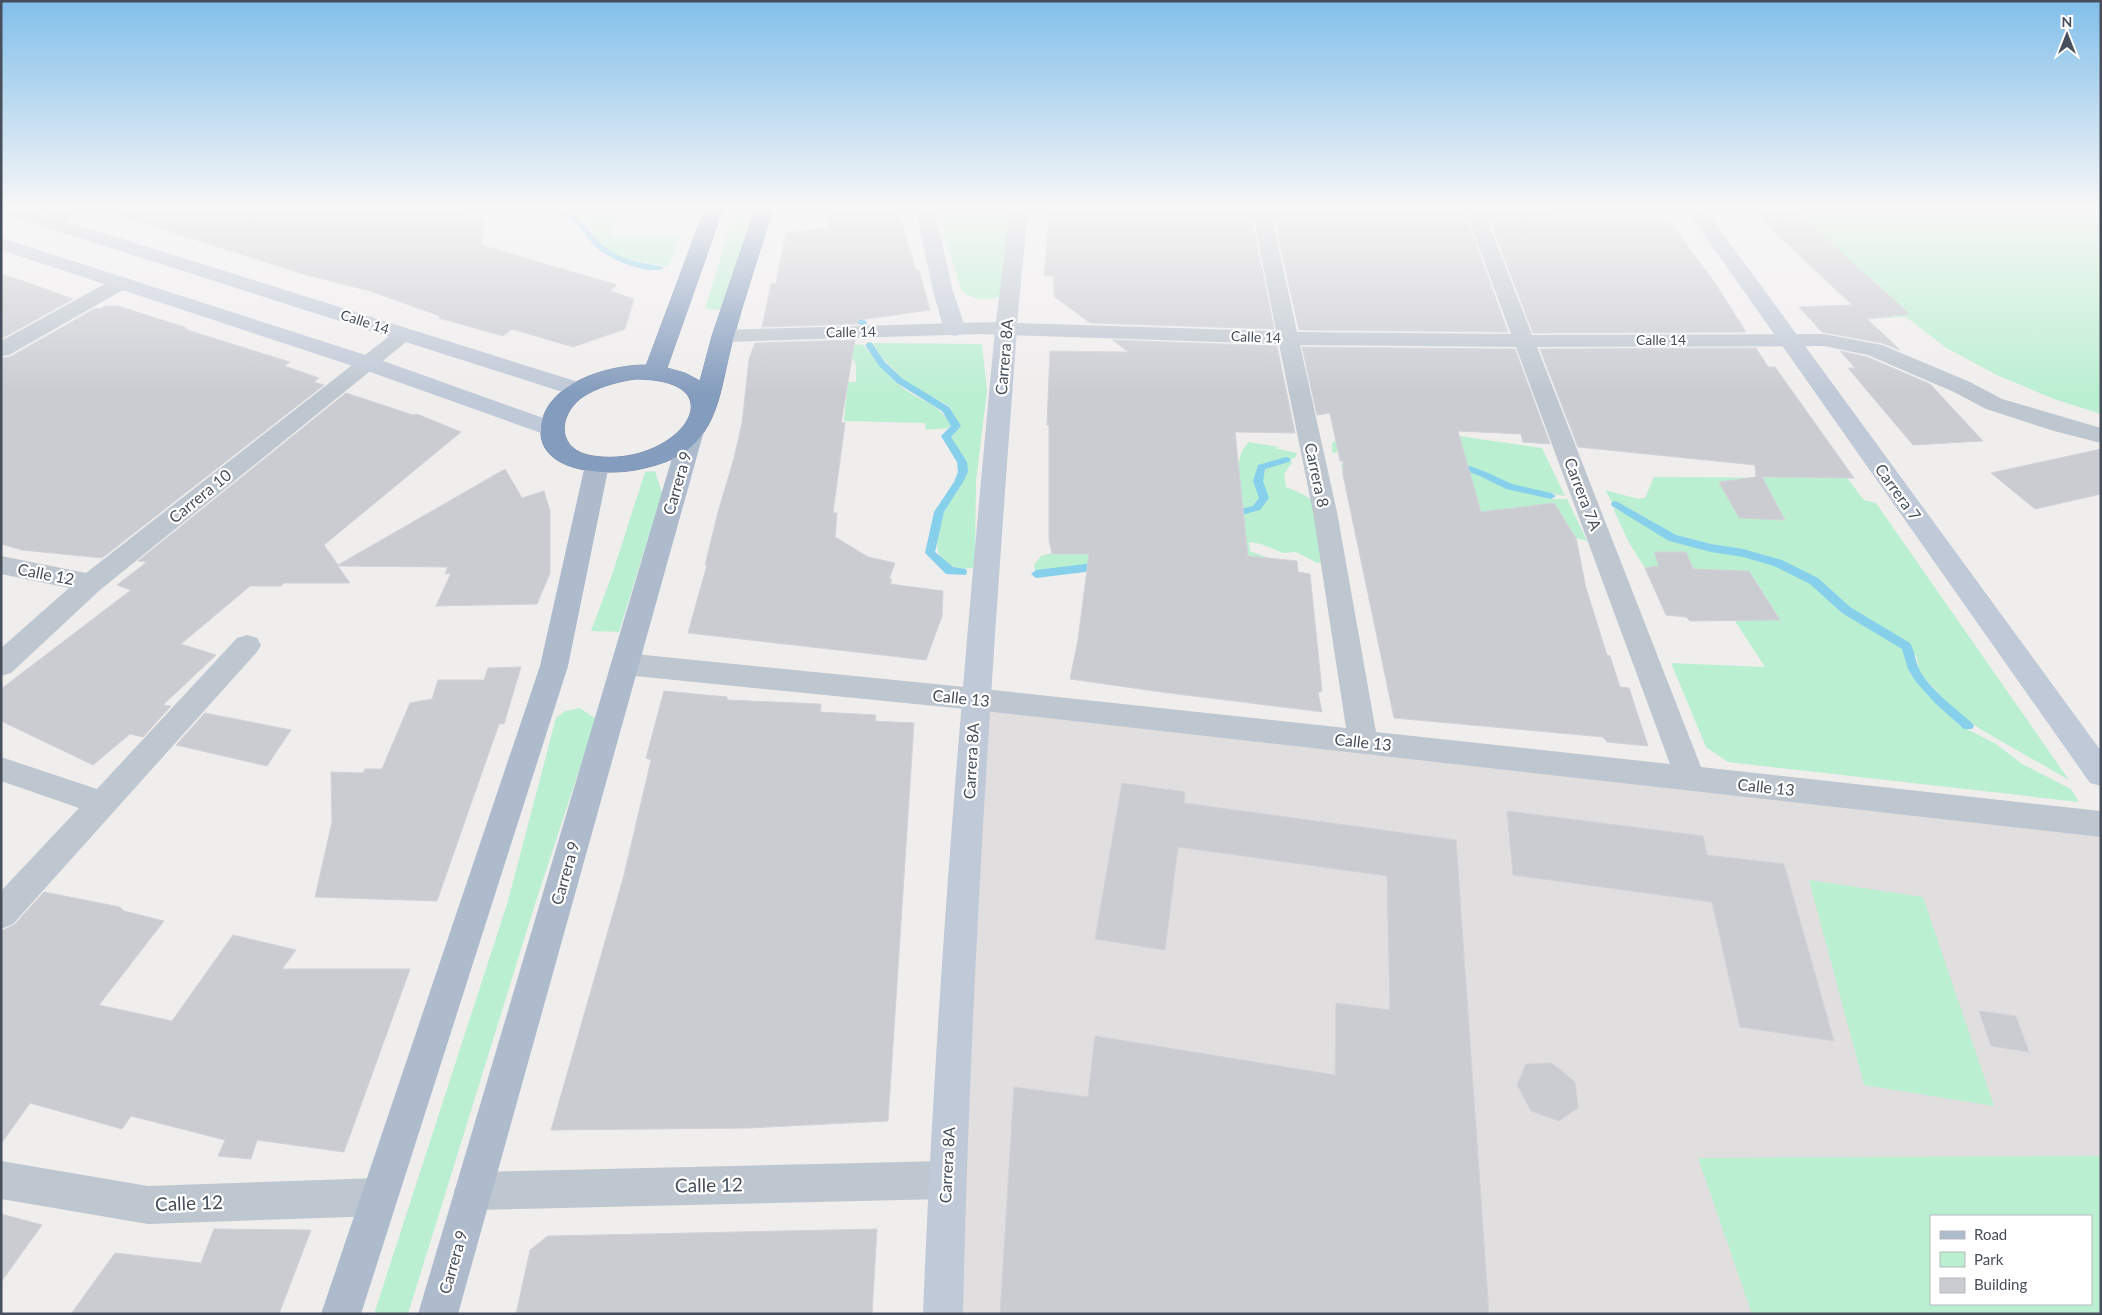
<svg xmlns="http://www.w3.org/2000/svg" width="2102" height="1315" viewBox="0 0 2102 1315" font-family="Lato,sans-serif">
<style>
.education{fill:#e1dedf;fill-rule:evenodd}
.green{fill:#bbefd2;fill-rule:evenodd}
.lines{fill:none;stroke-linecap:round;stroke-linejoin:round}
.stream{fill:#87d0ec;fill-rule:evenodd}
.building{fill:#caccd2;stroke:#d1d3d9}
.highway-casing{stroke:#7087a9;stroke-width:1}
.street{fill:#bec7d0;fill-rule:evenodd}
.secondary{fill:#c0c9d7;fill-rule:evenodd}
.primary{fill:#adbbcd;fill-rule:evenodd}
.highway{fill:#849cbd;fill-rule:evenodd}
.labels{text-anchor:middle;stroke-width:4.5;stroke-linejoin:round;paint-order:stroke}
.far-street-label{font-size:14px;fill:#464f5b;stroke:#fff}
.street-label{font-size:16px;fill:#464f5b;stroke:#fff}
.near-street-label{font-size:19px;fill:#464f5b;stroke:#fff}
</style>
<rect width="100%" height="100%" fill="#f0eded"/>
<path class="education" d="M 975,699 L 2101,824 L 2101,1314 L 943,1314 ZM 1931,1216 L 2091,1216 L 2091,1304 L 1931,1304 Z"/>
<g class="green">
<polygon points="562,209 635,209 634,216 621,216 610,236 679,236 669,267 617,257 596,237 584,220 563,212"/>
<polygon points="735,209 752,209 724,310 705,309"/>
<path d="M 936,209 L 1017,209 L 1000,297 C 986,299 971,301 961,289 Z"/>
<polygon points="1750,209 2101,209 2101,414 2054,399 1997,375 1948,349 1906,317 1867,319"/>
<path d="M 873,343 L 982,344 L 987,391 L 976,481 L 975,568 C 946,571 932,560 939,531 C 941,524 942,515 946,509 C 952,497 965,484 965,471 C 966,459 961,452 952,445 L 951,437 L 959,426 L 949,406 L 907,383 L 882,357 Z"/>
<path d="M 855,344 L 864,345 C 875,361 887,376 903,388 C 923,403 936,401 951,425 L 948,428 L 926,430 L 925,423 L 844,421 L 848,382 L 856,382 L 856,365 L 852,357 Z"/>
<polygon points="1348,433 1438,433 1542,448 1565,496 1511,486 1485,473 1416,448 1381,445 1332,453 1332,443"/>
<path d="M 1249,442 L 1280,447 L 1274,448 L 1297,453 L 1295,458 L 1259,466 L 1256,480 L 1262,497 L 1255,506 L 1105,564 L 1035,571 L 1034,565 L 1041,556 L 1242,501 C 1241,480 1232,458 1249,442 Z"/>
<polygon points="1415,451 1480,475 1507,489 1553,499 1567,499 1587,541 1561,534 1520,544 1441,481 1344,480 1341,463 1401,456"/>
<path d="M 1293,461 L 1284,474 L 1286,487 C 1330,504 1326,517 1333,559 L 1317,563 L 1296,552 L 1283,553 L 1261,544 L 1249,542 L 1250,551 L 1271,559 L 1272,571 L 1175,536 L 1257,509 L 1265,498 L 1260,481 L 1262,468 Z"/>
<polygon points="655,471 662,493 619,632 591,631 612,575 645,472"/>
<polygon points="1654,477 1847,478 1864,500 1876,503 2069,780 1980,729 1953,710 1919,672 1917,658 1909,646 1879,625 1847,609 1817,578 1780,561 1739,549 1709,545 1675,536 1646,518 1617,502 1612,502 1605,490 1638,499 1645,498"/>
<polygon points="1613,508 1640,520 1675,541 1707,550 1740,555 1779,567 1811,583 1842,613 1873,627 1898,643 1905,655 1910,673 1959,725 1996,744 2022,764 2071,789 2079,802 1728,762 1706,747 1671,663 1765,667 1735,621 1780,619 1749,571 1693,569 1685,552 1655,552 1659,566 1645,568 1629,543"/>
<polygon points="580,708 596,719 536,901 408,1314 374,1314 508,901 556,718 565,711"/>
<polygon points="1809,880 1923,897 1994,1106 1864,1085"/>
<path d="M 2101,1156 L 2101,1314 L 1752,1314 L 1698,1158 ZM 1931,1216 L 2091,1216 L 2091,1304 L 1931,1304 Z"/>
</g>
<g class="lines">
<g class="stream">
<path d="M 552,209 C 582,209 588,235 608,249 C 623,260 642,263 660,266 L 664,268 C 651,277 606,258 596,247 C 588,240 584,230 575,223 C 568,218 559,216 552,209 Z"/>
<polygon points="846,311 866,321 867,323 866,325 860,325 843,316 843,312"/>
<polygon points="869,342 872,343 885,362 903,379 949,407 961,426 951,437 967,462 968,472 963,482 944,512 935,552 953,567 966,569 967,572 966,575 946,574 925,553 934,512 954,482 958,472 957,462 941,436 951,426 942,411 897,383 879,366 865,345"/>
<polygon points="1286,457 1289,458 1291,460 1289,462 1265,469 1263,481 1269,498 1260,510 1230,518 1226,517 1225,515 1226,513 1253,506 1259,498 1253,481 1258,465"/>
<polygon points="1456,461 1486,472 1512,484 1551,493 1556,496 1551,499 1506,489 1480,476 1453,466 1451,464"/>
<path d="M 1616,501 L 1676,535 L 1711,544 L 1743,549 L 1782,560 L 1818,578 L 1850,607 L 1910,643 C 1915,652 1915,660 1919,669 C 1928,688 1956,709 1972,723 L 1974,726 L 1972,729 L 1964,729 L 1936,704 L 1916,682 L 1908,669 L 1902,649 L 1842,613 L 1810,584 L 1774,566 L 1743,557 L 1711,552 L 1669,541 L 1612,506 L 1611,504 L 1612,502 Z"/>
<polygon points="1102,562 1107,566 1102,570 1036,578 1031,574 1036,570"/>
</g>
</g>
<g class="building">
<polygon points="121,209 443,209 484,220 481,245 617,285 610,291 634,299 625,329 573,347 512,329 503,336 439,318 440,316 370,291 303,274 120,216"/>
<polygon points="825,209 897,209 916,270 919,270 930,310 858,320 857,324 762,327 771,284 776,283 786,233 829,227"/>
<polygon points="1050,209 1250,209 1274,329 1090,323 1054,296 1054,276 1044,276"/>
<polygon points="1272,209 1450,209 1452,214 1465,214 1508,332 1299,330"/>
<polygon points="1750,209 1793,209 1910,314 1867,319"/>
<polygon points="1487,213 1554,213 1555,217 1573,217 1575,221 1639,220 1671,223 1715,283 1746,332 1533,333"/>
<polygon points="1,274 23,281 73,299 1,339"/>
<polygon points="1852,305 1897,347 1900,350 1882,343 1822,332 1799,307"/>
<polygon points="106,306 118,306 187,328 184,329 290,362 284,366 319,378 314,382 324,385 102,558 22,550 1,544 1,358 10,357 96,308 99,309"/>
<polygon points="855,340 841,423 845,423 833,513 837,513 835,537 868,557 895,563 889,579 892,579 890,584 943,591 942,616 926,660 688,633 707,565 705,565 718,512 734,458 742,423 749,359 755,343"/>
<polygon points="1113,340 1277,346 1295,433 1235,432 1248,556 1297,561 1298,572 1310,574 1322,691 1318,693 1322,712 1161,692 1070,679 1078,640 1089,554 1052,554 1049,540 1049,425 1047,425 1050,351 1128,352"/>
<polygon points="1302,347 1515,349 1550,444 1523,442 1521,434 1458,431 1481,512 1554,503 1576,538 1586,588 1607,655 1610,656 1620,687 1629,688 1648,746 1607,742 1603,737 1394,718 1343,475 1343,461 1340,461 1330,413 1317,415"/>
<polygon points="1756,348 1768,367 1775,367 1854,478 1762,477 1785,520 1739,518 1719,482 1756,477 1755,465 1578,447 1540,349"/>
<polygon points="1840,351 1867,357 1930,384 1983,441 1913,445 1848,368 1855,368"/>
<polygon points="346,393 413,415 417,414 461,432 324,545 338,565 505,469 522,498 544,491 550,511 550,573 537,604 436,606 451,573 445,574 448,567 338,566 350,583 284,583 281,586 250,586 181,644 216,655 163,705 171,706 143,737 130,734 93,765 1,721 1,689 131,590 117,585 147,562 138,561"/>
<polygon points="2101,449 2101,494 2035,509 1991,473"/>
<polygon points="1654,552 1686,552 1693,569 1749,571 1780,620 1690,621 1686,617 1666,615 1645,568 1659,566"/>
<polygon points="521,667 504,724 499,724 437,901 315,897 332,822 331,772 363,773 365,769 382,769 410,703 432,699 438,680 484,680 488,668"/>
<polygon points="664,691 727,697 727,700 821,704 820,712 876,715 875,721 914,723 888,1121 749,1128 551,1130 624,875 651,760 646,758"/>
<polygon points="205,713 291,730 267,766 176,745"/>
<polygon points="1122,783 1185,792 1184,803 1456,840 1489,1314 1000,1314 1014,1087 1088,1097 1095,1036 1335,1075 1336,1003 1390,1010 1387,876 1178,847 1165,950 1095,939"/>
<polygon points="1507,811 1703,836 1707,855 1784,864 1834,1041 1740,1027 1712,902 1513,875"/>
<polygon points="44,892 120,907 124,911 164,921 99,1005 172,1021 233,935 296,950 282,969 410,969 344,1152 257,1140 251,1159 218,1156 225,1140 131,1116 122,1129 30,1103 1,1144 1,931 14,925"/>
<polygon points="1979,1011 2016,1016 2029,1052 1991,1046"/>
<polygon points="1552,1063 1575,1082 1578,1108 1559,1121 1531,1111 1517,1085 1526,1064"/>
<polygon points="1,1214 42,1225 1,1282"/>
<polygon points="214,1229 311,1230 279,1314 71,1314 115,1253 201,1263"/>
<polygon points="877,1229 872,1314 516,1314 530,1250 548,1236"/>
</g>
<g class="lines">
<defs>
<path id="highway" d="M 705,209 L 723,209 L 667,368 L 685,373 L 700,381 L 712,336 L 755,209 L 773,209 C 760,251 746,293 734,336 C 724,368 722,409 701,436 C 686,456 664,464 640,469 C 610,476 538,474 541,429 C 544,383 608,365 646,365 ZM 635,379 C 743,379 677,469 593,456 C 558,451 556,418 581,398 C 597,387 616,382 635,379 Z"/>
</defs>
<use href="#highway" class="highway-casing"/>
<g class="street">
<path d="M 57,209 L 80,209 C 73,219 53,229 41,226 L 39,222 Z"/>
<path d="M 1010,209 L 1028,209 L 1017,323 L 1276,331 L 1252,209 L 1270,209 L 1297,332 L 1511,334 L 1465,209 L 1483,209 L 1532,335 L 1824,334 L 1882,345 L 1970,382 L 2002,399 L 2101,428 L 2101,443 L 2054,431 L 1986,409 L 1954,392 L 1868,355 L 1824,346 L 1537,347 L 1701,767 L 2101,811 L 2101,837 L 975,710 L 625,675 L 615,672 L 611,664 L 615,656 L 625,653 L 975,688 L 1346,728 L 1313,512 L 1279,344 L 980,334 L 723,342 L 716,340 L 712,336 L 716,332 L 723,330 L 996,322 ZM 1300,345 L 1516,347 L 1670,764 L 1376,732 L 1337,512 Z"/>
<polygon points="121,277 128,279 131,283 128,287 9,355 1,356 1,341 114,279"/>
<polygon points="404,328 411,330 415,334 411,338 100,590 11,673 1,676 1,648 69,588 1,574 1,556 86,573 397,330"/>
<polygon points="247,635 257,638 261,645 257,652 13,924 1,929 1,891 79,808 1,781 1,757 97,789 237,638"/>
<polygon points="1,1161 148,1186 379,1178 392,1184 398,1197 392,1210 379,1216 148,1224 1,1199"/>
<polygon points="946,1161 959,1167 965,1180 959,1193 946,1199 473,1210 460,1204 454,1191 460,1178 473,1172"/>
</g>
<g class="secondary">
<polygon points="1,209 27,209 588,385 591,390 588,395 580,397 572,395 1,213"/>
<polygon points="916,209 934,209 953,291 966,330 962,334 955,336 948,334 944,330 933,291"/>
<polygon points="1686,209 1705,209 2101,751 2101,786 2090,783"/>
<polygon points="1,238 375,358 560,424 563,429 560,434 552,436 544,434 359,368 1,250"/>
<path d="M 1006,324 L 1013,326 L 1017,330 C 992,658 970,985 963,1314 L 923,1314 C 936,985 964,658 995,330 L 999,326 Z"/>
</g>
<g class="primary">
<polygon points="692,424 700,426 704,431 458,1314 418,1314 680,431 684,426"/>
<polygon points="597,457 605,459 609,465 568,666 361,1314 321,1314 540,666 585,465 589,459"/>
</g>
<use href="#highway" class="highway"/>
</g>
<linearGradient id="sky" x2="0" y2="1"><stop stop-color="#81bfea"/><stop offset="0.53" stop-color="#f8f7f7"/><stop offset="1" stop-color="#f8f7f7" stop-opacity="0"/></linearGradient>
<rect width="2102" height="393" fill="url(#sky)"/>
<g class="labels">
<g class="far-street-label">
<text transform="translate(365 322) rotate(18)" y="5">Calle 14</text>
<text transform="translate(851 332) rotate(-1)" y="5">Calle 14</text>
<text transform="translate(1256 337) rotate(2)" y="5">Calle 14</text>
<text x="1661" y="345">Calle 14</text>
</g>
<g class="street-label">
<text transform="translate(1004 357) rotate(-85)" y="6">Carrera 8A</text>
<text transform="translate(1317 475) rotate(78)" y="6">Carrera 8</text>
<text transform="translate(677 483) rotate(-74)" y="6">Carrera 9</text>
<text transform="translate(1898 492) rotate(54)" y="6">Carrera 7</text>
<text transform="translate(1583 494) rotate(69)" y="6">Carrera 7A</text>
<text transform="translate(200 496) rotate(-39)" y="6">Carrera 10</text>
<text transform="translate(46 574) rotate(11)" y="6">Calle 12</text>
<text transform="translate(961 698) rotate(6)" y="6">Calle 13</text>
<text transform="translate(1363 742) rotate(6)" y="6">Calle 13</text>
<text transform="translate(971 761) rotate(-87)" y="6">Carrera 8A</text>
<text transform="translate(1766 787) rotate(6)" y="6">Calle 13</text>
<text transform="translate(565 873) rotate(-74)" y="6">Carrera 9</text>
<text transform="translate(947 1165) rotate(-87)" y="6">Carrera 8A</text>
<text transform="translate(453 1262) rotate(-74)" y="6">Carrera 9</text>
</g>
<g class="near-street-label">
<text transform="translate(709 1185) rotate(-1)" y="7">Calle 12</text>
<text transform="translate(189 1203) rotate(-2)" y="7">Calle 12</text>
</g>
</g>
<rect width="2102" height="1315" fill="none" stroke="#464f5b" stroke-width="5"/>
<rect x="1930" y="1215" width="162" height="90" fill="#ffffff" stroke="#b5b9bd"/>
<rect x="1940" y="1231" width="25" height="8" fill="#adbbcd" stroke="#b5b9bd"/>
<text x="1974" y="1240" font-size="15" fill="#464f5b">Road</text>
<rect x="1940" y="1252" width="25" height="15" fill="#bbefd2" stroke="#b5b9bd"/>
<text x="1974" y="1265" font-size="15" fill="#464f5b">Park</text>
<rect x="1940" y="1278" width="25" height="15" fill="#caccd2" stroke="#b5b9bd"/>
<text x="1974" y="1290" font-size="15" fill="#464f5b">Building</text>
<g transform="translate(2067 35)" stroke="#ffffff" stroke-width="4" paint-order="stroke">
<path d="M0-4L9 19L0 12L-9 19Z" fill="#464f5b"/>
<text y="-8" font-size="14" font-weight="bold" text-anchor="middle" fill="#464f5b">N</text>
</g>
</svg>
